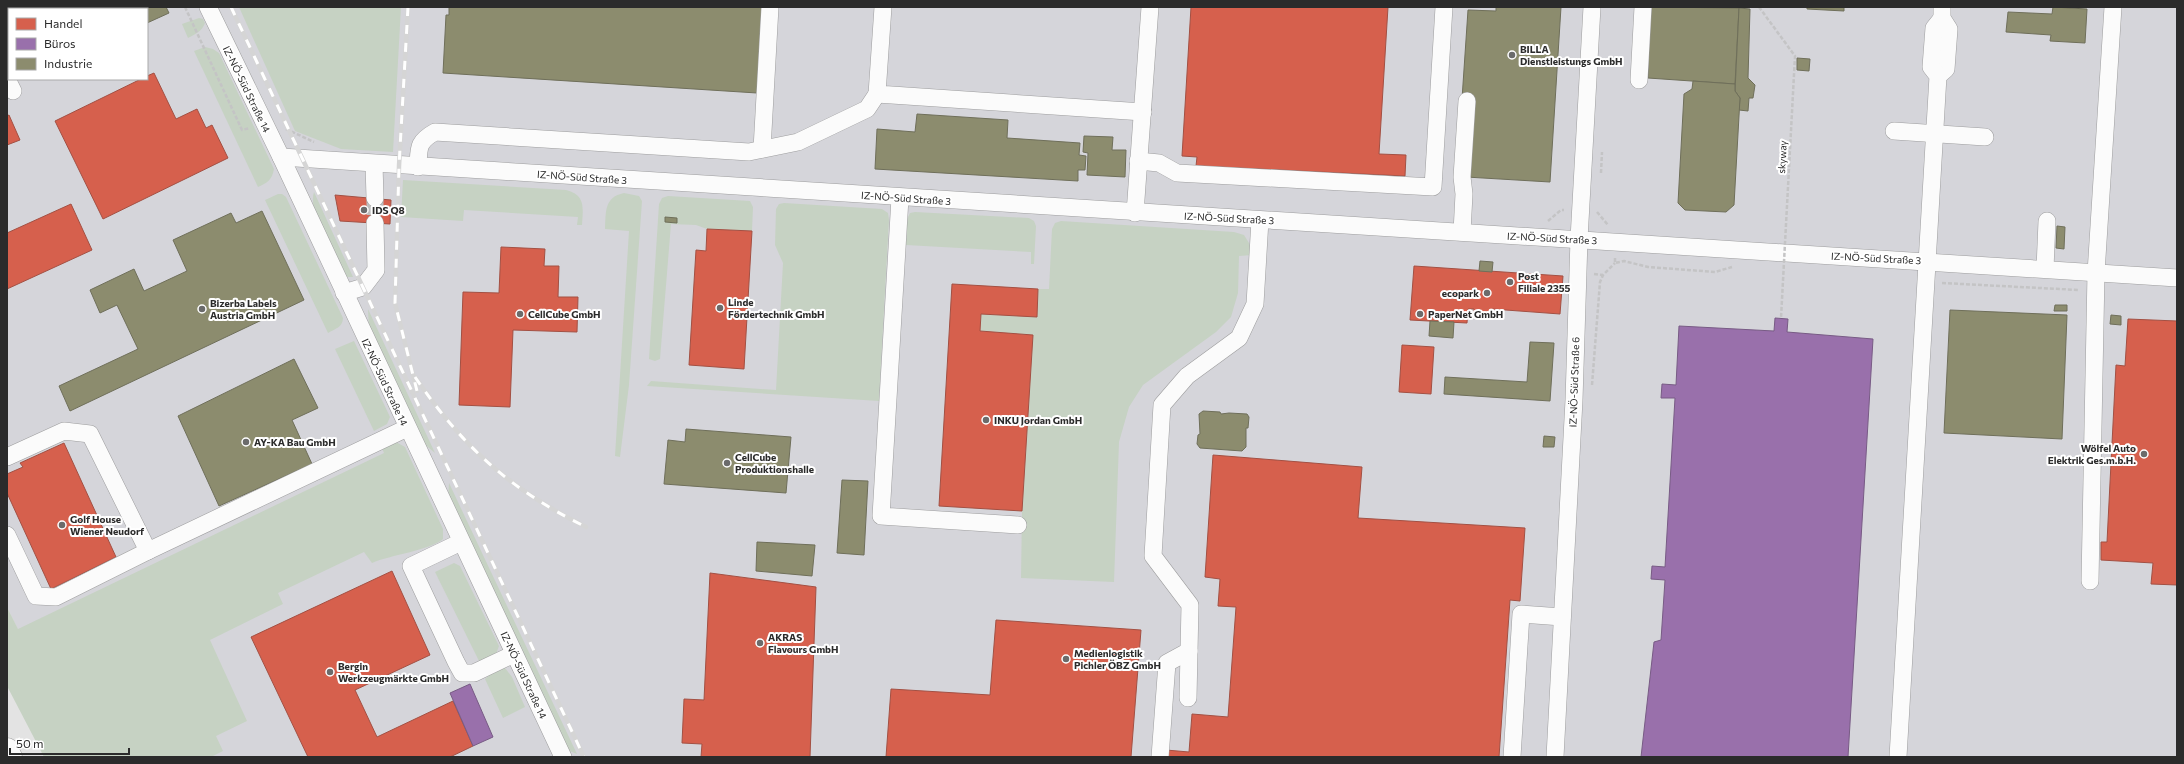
<svg xmlns="http://www.w3.org/2000/svg" width="2184" height="764" viewBox="0 0 2184 764" font-family="Commissioner,sans-serif">
<style>
.built{fill:#d5d5da;fill-rule:evenodd}
.green{fill:#c6d2c3}
.shops{fill:#d6604d;stroke:#a35043}
.offices{fill:#9970ab;stroke:#785b85}
.industry{fill:#8c8c6e;stroke:#6f6f5a}
.lines{fill:none;stroke-linecap:round;stroke-linejoin:round}
.minor-tunnel{stroke:#bebebe;stroke-width:17;stroke-dasharray:17 8;stroke-linecap:butt}
.minor-casing{stroke:#9d9d9e;stroke-width:18}
.highway-casing{stroke:#9d9d9e;stroke-width:23}
.path{stroke:#c4c4c5;stroke-width:2.5;stroke-dasharray:4 2;stroke-linecap:butt}
.minor{stroke:#fbfbfb;stroke-width:17}
.highway{stroke:#fbfbfb;stroke-width:22}
.rail-casing{stroke:#d5d5d5;stroke-width:4.5}
.rail{stroke:#fff;stroke-width:3;stroke-dasharray:9;stroke-linecap:butt}
.path-bridge{stroke:#c4c4c5;stroke-width:2.5;stroke-dasharray:4 2;stroke-linecap:butt}
.poi-dot{fill:#6b6b6b;stroke:#fff;stroke-width:1.5}
.labels{text-anchor:middle;stroke-width:4;stroke-linejoin:round;paint-order:stroke}
.poi-label{font-size:10px;font-weight:bold;fill:#2b2b2b;stroke:#fff;text-anchor:start}
.street-label{font-size:10px;fill:#2b2b2b;stroke:#fff}
</style>
<rect width="100%" height="100%" fill="#e3e3e3"/>
<path class="built" d="M 7,7 L 2177,7 L 2177,757 L 80,757 L 7,607 ZM 9,9 L 147,9 L 147,79 L 9,79 Z"/>
<g class="green">
<polygon points="239,7 401,7 393,152 341,149 295,131"/>
<path d="M 199,18 L 203,19 L 205,23 C 202,31 196,34 188,38 L 182,24 Z"/>
<path d="M 205,47 L 213,49 L 219,53 L 274,169 C 272,180 267,183 258,187 L 194,51 Z"/>
<path d="M 403,180 L 566,190 C 586,195 583,208 582,225 L 577,225 L 578,217 L 464,210 L 463,221 L 401,217 Z"/>
<path d="M 314,192 L 353,277 L 346,277 C 336,257 307,213 314,192 Z"/>
<path d="M 624,193 L 639,196 L 642,201 L 629,385 L 620,457 L 615,456 L 629,231 L 605,229 C 606,212 604,197 624,193 Z"/>
<path d="M 278,194 L 282,194 L 286,197 L 343,318 C 343,327 335,329 328,333 L 265,200 Z"/>
<polygon points="668,196 750,201 753,207 752,231 707,229 696,225 671,224 660,359 655,361 649,359 659,204 662,198"/>
<polygon points="784,203 882,209 888,213 889,220 879,401 647,386 651,381 776,390 783,263 775,245 776,209 779,204"/>
<polygon points="915,212 1029,218 1034,221 1036,226 1034,264 1031,264 1031,252 906,245 907,219 910,213"/>
<polygon points="1061,221 1234,232 1244,235 1249,243 1252,255 1239,256 1238,293 1231,317 1216,332 1143,385 1129,407 1119,442 1114,582 1021,578 1022,511 1033,335 980,331 981,314 1037,317 1038,289 1049,289 1052,229 1055,223"/>
<polygon points="368,309 435,453 422,442 369,331"/>
<polygon points="354,341 390,417 387,424 374,431 335,349"/>
<path d="M 396,442 L 405,447 L 443,529 L 443,539 C 431,550 390,555 372,563 L 364,552 L 278,593 L 283,604 L 210,640 L 247,721 L 216,736 L 223,751 L 211,757 L 44,757 L 7,686 L 7,607 L 18,629 L 384,453 L 382,448 Z"/>
<polygon points="449,483 577,754 567,750 448,498"/>
<polygon points="454,563 460,566 499,646 496,654 480,663 435,572"/>
<polygon points="505,668 512,677 525,707 503,718 485,679 493,672"/>
</g>
<g class="shops">
<polygon points="1191,7 1388,7 1379,154 1406,155 1405,176 1196,166 1197,157 1182,156"/>
<polygon points="154,73 176,119 197,109 206,128 212,125 228,158 103,219 55,121 141,79 147,79 147,76"/>
<polygon points="9,115 20,140 7,145 7,116"/>
<polygon points="335,195 391,200 390,224 340,221"/>
<polygon points="71,204 92,250 7,289 7,233"/>
<polygon points="707,229 752,231 744,369 689,365 696,250 706,251"/>
<polygon points="501,247 545,249 544,266 559,266 558,297 578,297 577,332 513,330 510,407 459,405 463,292 499,293"/>
<polygon points="1414,266 1563,276 1560,314 1492,309 1492,317 1474,316 1474,309 1468,309 1467,323 1410,320"/>
<polygon points="952,284 1038,289 1037,317 981,314 980,331 1033,335 1022,511 939,506"/>
<polygon points="2128,319 2177,321 2177,585 2151,584 2153,563 2101,560 2101,542 2107,542 2116,365 2125,366"/>
<polygon points="1402,345 1434,347 1431,394 1399,392"/>
<polygon points="64,443 116,557 51,589 7,493 7,474 23,467 20,463"/>
<polygon points="1213,455 1362,467 1358,518 1525,528 1520,601 1510,600 1499,757 1165,757 1166,750 1189,752 1192,714 1228,717 1236,607 1218,606 1220,579 1205,577"/>
<polygon points="392,571 430,655 355,690 377,737 453,701 473,746 450,757 308,757 251,637"/>
<polygon points="710,573 816,587 810,757 701,757 702,744 682,743 684,699 704,700"/>
<polygon points="996,620 1141,630 1131,757 886,757 891,689 990,695"/>
</g>
<g class="offices">
<polygon points="1775,318 1788,319 1787,332 1873,339 1848,757 1641,757 1654,642 1661,640 1665,580 1651,579 1652,566 1665,567 1675,398 1661,398 1662,384 1676,385 1679,326 1774,331"/>
<polygon points="470,684 493,737 473,746 450,693"/>
</g>
<g class="industry">
<polygon points="29,7 166,7 169,13 147,23 147,9 30,9"/>
<polygon points="449,7 762,7 757,93 443,73 446,15 449,15"/>
<polygon points="1496,7 1561,7 1550,182 1466,177 1462,99 1468,10 1496,11"/>
<polygon points="1650,7 1739,8 1735,84 1648,78"/>
<polygon points="1807,7 1844,7 1844,11 1807,9"/>
<polygon points="2053,7 2087,9 2085,43 2050,41 2051,35 2006,32 2008,12 2052,14"/>
<polygon points="1739,8 1750,9 1748,78 1755,85 1753,98 1749,98 1748,111 1739,110 1740,98 1735,91"/>
<polygon points="1797,58 1810,59 1809,71 1797,70"/>
<polygon points="1693,81 1735,84 1735,91 1740,98 1734,205 1726,212 1685,210 1678,203 1684,94 1692,89"/>
<polygon points="917,114 1008,120 1007,138 1080,143 1079,155 1086,156 1085,170 1078,170 1078,181 875,169 877,129 915,132"/>
<polygon points="1084,136 1113,137 1112,150 1126,150 1125,177 1087,175 1088,153 1083,152"/>
<polygon points="262,211 304,300 70,411 59,386 138,349 117,305 100,313 90,290 134,269 144,291 187,271 173,240 231,213 236,223"/>
<polygon points="665,217 677,218 677,223 665,222"/>
<polygon points="2057,226 2065,227 2064,249 2056,248"/>
<polygon points="1480,261 1493,262 1492,272 1479,271"/>
<polygon points="2055,305 2067,305 2067,311 2054,311"/>
<polygon points="1950,310 2067,315 2062,439 1944,433"/>
<polygon points="2111,315 2121,316 2121,325 2110,324"/>
<polygon points="1430,321 1454,322 1453,338 1429,336"/>
<polygon points="1530,342 1554,343 1550,401 1444,394 1445,377 1527,382"/>
<polygon points="294,359 318,408 292,420 312,464 219,506 178,416"/>
<polygon points="1203,411 1220,412 1221,414 1229,413 1247,414 1249,417 1248,428 1246,428 1246,447 1242,451 1200,448 1197,444 1198,435 1200,434 1199,414"/>
<polygon points="686,429 791,437 786,493 664,484 668,440 685,442"/>
<polygon points="1544,436 1555,437 1554,447 1543,447"/>
<polygon points="842,480 868,481 864,555 837,553"/>
<polygon points="757,542 815,545 812,576 756,571"/>
</g>
<g class="lines">
<polyline class="minor-tunnel" points="375,198 375,223"/>
<defs>
<g id="minor">
<polyline points="208,7 281,157 563,757"/>
<polyline points="883,7 877,94 1143,112"/>
<polyline points="1938,76 1946,69 1949,29 1942,18 1942,8"/>
<polyline points="7,79 13,91"/>
<polyline points="1639,80 1643,7"/>
<polyline points="1894,131 1985,137"/>
<polyline points="762,149 770,7"/>
<polyline points="281,157 2177,278"/>
<polyline points="1138,161 1159,163 1177,173 1433,187 1444,7"/>
<polyline points="374,164 375,198"/>
<path d="M 418,167 C 419,148 417,142 435,132 L 749,152 L 798,142 L 867,109 L 877,94"/>
<polyline points="900,198 881,516 1018,525"/>
<polyline points="1135,213 1150,7"/>
<polyline points="1462,232 1464,194 1462,177 1467,101"/>
<polyline points="2045,269 2047,221"/>
<polyline points="344,293 363,287 376,270 375,223"/>
<polyline points="7,457 64,431 90,434 148,551"/>
<polyline points="7,535 36,596 56,597 148,551 407,428"/>
<polyline points="461,542 411,566 456,662 462,673 474,673 514,654"/>
<polyline points="2090,581 2096,273 2113,7"/>
<polyline points="1188,698 1190,605 1153,556 1162,405 1187,376 1239,338 1255,304 1260,220"/>
<polyline points="1160,757 1167,663 1189,651"/>
<polyline points="1512,757 1521,614 1562,617"/>
<polyline points="1555,757 1574,400 1579,239 1592,7"/>
<polyline points="1898,757 1938,76 1931,67 1934,28 1942,18"/>
</g>
<polyline id="highway" points="7,749 11,757"/>
</defs>
<use href="#minor" class="minor-casing"/>
<use href="#highway" class="highway-casing"/>
<g class="path">
<polyline points="185,7 242,130 250,128"/>
<polyline points="286,129 314,142"/>
<polyline points="1601,173 1602,152"/>
<polyline points="1597,212 1608,225"/>
<polyline points="1548,221 1561,210 1564,210"/>
<polyline points="1615,258 1615,263 1624,261 1648,267 1715,272 1732,267"/>
<polyline points="1594,274 1603,275 1615,263"/>
<polyline points="1942,283 2079,290"/>
<polyline points="1592,385 1600,282 1603,275"/>
</g>
<use href="#minor" class="minor"/>
<use href="#highway" class="highway"/>
<defs>
<g id="rail">
<polyline points="231,7 584,757"/>
<polyline points="408,7 399,166 395,303 417,391"/>
<path d="M 415,377 C 463,447 509,489 586,527"/>
</g>
</defs>
<use href="#rail" class="rail-casing"/>
<use href="#rail" class="rail"/>
<polyline class="path-bridge" points="1759,7 1795,56 1781,318"/>
</g>
<g class="poi-dot">
<circle cx="1512" cy="55" r="4"/>
<circle cx="364" cy="210" r="4"/>
<circle cx="1510" cy="282" r="4"/>
<circle cx="1487" cy="293" r="4"/>
<circle cx="720" cy="308" r="4"/>
<circle cx="202" cy="309" r="4"/>
<circle cx="520" cy="314" r="4"/>
<circle cx="1420" cy="314" r="4"/>
<circle cx="986" cy="420" r="4"/>
<circle cx="246" cy="442" r="4"/>
<circle cx="2144" cy="454" r="4"/>
<circle cx="727" cy="463" r="4"/>
<circle cx="62" cy="525" r="4"/>
<circle cx="760" cy="643" r="4"/>
<circle cx="1066" cy="659" r="4"/>
<circle cx="330" cy="672" r="4"/>
</g>
<g class="labels">
<g class="poi-label">
<text x="1520" y="53">BILLA<tspan x="1520" dy="12">Dienstleistungs GmbH</tspan></text>
<text x="372" y="214">IDS Q8</text>
<text x="1518" y="280">Post<tspan x="1518" dy="12">Filiale 2355</tspan></text>
<text x="1479" y="297" text-anchor="end">ecopark</text>
<text x="728" y="306">Linde<tspan x="728" dy="12">Fördertechnik GmbH</tspan></text>
<text x="210" y="307">Bizerba Labels<tspan x="210" dy="12">Austria GmbH</tspan></text>
<text x="528" y="318">CellCube GmbH</text>
<text x="1428" y="318">PaperNet GmbH</text>
<text x="994" y="424">INKU Jordan GmbH</text>
<text x="254" y="446">AY-KA Bau GmbH</text>
<text x="2136" y="452" text-anchor="end">Wölfel Auto<tspan x="2136" dy="12">Elektrik Ges.m.b.H.</tspan></text>
<text x="735" y="461">CellCube<tspan x="735" dy="12">Produktionshalle</tspan></text>
<text x="70" y="523">Golf House<tspan x="70" dy="12">Wiener Neudorf</tspan></text>
<text x="768" y="641">AKRAS<tspan x="768" dy="12">Flavours GmbH</tspan></text>
<text x="1074" y="657">Medienlogistik<tspan x="1074" dy="12">Pichler ÖBZ GmbH</tspan></text>
<text x="338" y="670">Bergin<tspan x="338" dy="12">Werkzeugmärkte GmbH</tspan></text>
</g>
<g class="street-label">
<text transform="translate(247 89) rotate(64)" y="4">IZ-NÖ-Süd Straße 14</text>
<text transform="translate(1782 157) rotate(-87)" y="4">skyway</text>
<text transform="translate(582 177) rotate(4)" y="4">IZ-NÖ-Süd Straße 3</text>
<text transform="translate(906 198) rotate(4)" y="4">IZ-NÖ-Süd Straße 3</text>
<text transform="translate(1229 218) rotate(3)" y="4">IZ-NÖ-Süd Straße 3</text>
<text transform="translate(1552 238) rotate(3)" y="4">IZ-NÖ-Süd Straße 3</text>
<text transform="translate(1876 258) rotate(3)" y="4">IZ-NÖ-Süd Straße 3</text>
<text transform="translate(385 382) rotate(65)" y="4">IZ-NÖ-Süd Straße 14</text>
<text transform="translate(1574 382) rotate(-88)" y="4">IZ-NÖ-Süd Straße 6</text>
<text transform="translate(524 675) rotate(65)" y="4">IZ-NÖ-Süd Straße 14</text>
</g>
</g>
<rect width="2184" height="764" fill="none" stroke="#2b2b2b" stroke-width="16"/>
<rect x="8" y="8" width="140" height="72" fill="#ffffff" stroke="#aaaaaa"/>
<rect x="16" y="18" width="20" height="12" fill="#d6604d" stroke="#aaaaaa"/>
<text x="44" y="28" font-size="12" fill="#2b2b2b">Handel</text>
<rect x="16" y="38" width="20" height="12" fill="#9970ab" stroke="#aaaaaa"/>
<text x="44" y="48" font-size="12" fill="#2b2b2b">Büros</text>
<rect x="16" y="58" width="20" height="12" fill="#8c8c6e" stroke="#aaaaaa"/>
<text x="44" y="68" font-size="12" fill="#2b2b2b">Industrie</text>
<path d="M10 748v6h119v-6" fill="none" stroke="#2b2b2b" stroke-width="2"/>
<text x="16" y="748" font-size="12" fill="#2b2b2b" stroke="#ffffff" stroke-width="3" paint-order="stroke">50 m</text>
</svg>
